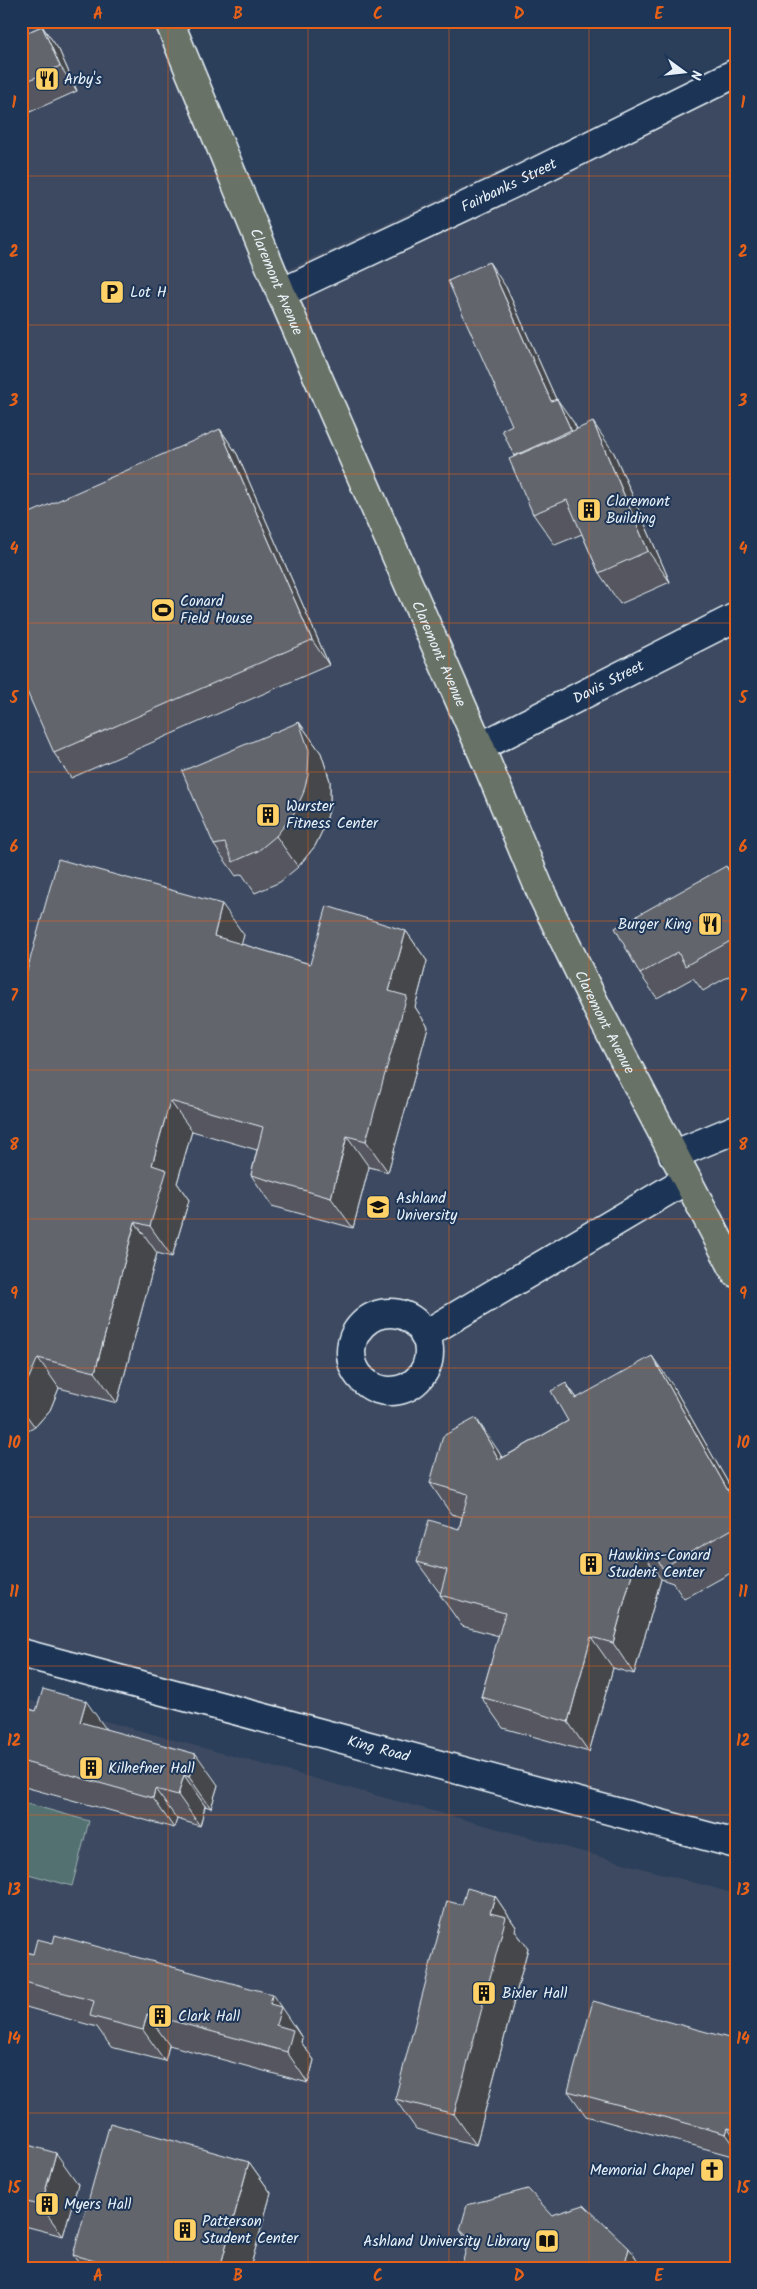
<svg xmlns="http://www.w3.org/2000/svg" width="757" height="2289" viewBox="0 0 757 2289" font-family="Kalam,sans-serif">
<style>
.built{fill:#3c4a60}
.park{fill:#527170;stroke:#9db1b4}
.lines{fill:none;stroke-linecap:round;stroke-linejoin:round}
.minor-casing{stroke:#e8f1f8;stroke-width:31}
.tertiary-casing{stroke:#e8f1f8;stroke-width:31}
.primary-casing{stroke:#e8f1f8;stroke-width:31}
.minor{stroke:#1d3557;stroke-width:28}
.tertiary{stroke:#1d3557;stroke-width:28}
.primary{stroke:#697266;stroke-width:28}
.wall{fill:#55575e;stroke:#e8f1f8}
.shaded-wall{fill:#45474c;stroke:#e8f1f8}
.building{fill:#63656d;stroke:#e8f1f8}
.grid{fill:none;stroke:#e86118;stroke-width:1;stroke-opacity:0.55}
.labels{text-anchor:middle;stroke-width:4;stroke-linejoin:round;paint-order:stroke}
.poi-label{font-size:15px;fill:#e8f1f8;stroke:#1d3557;text-anchor:start}
.street-label{font-size:15px;fill:#e8f1f8;stroke:#1d3557}
.neatline{fill:none;stroke:#e86118;stroke-width:2}
.grid-label{font-size:16px;text-anchor:middle;font-weight:bold;fill:#e86118}
</style>
<rect width="100%" height="100%" fill="#2b3f5b"/>
<filter id="ink" filterUnits="userSpaceOnUse"><feTurbulence type="fractalNoise" baseFrequency=".02" numOctaves="2"/><feDisplacementMap in="SourceGraphic" scale="10" xChannelSelector="R" yChannelSelector="G"/><feConvolveMatrix kernelMatrix="1 2 1 2 8 2 1 2 1" color-interpolation-filters="sRGB"/></filter>
<g filter="url(#ink)">
<g class="built">
<polygon points="21,21 181,21 285,271 736,60 736,1834 21,1637"/>
<polygon points="21,1698 736,1894 736,2268 21,2268"/>
</g>
<polygon class="park" points="21,1802 89,1821 72,1886 21,1872"/>
<g class="lines">
<defs>
<g id="minor">
<path id="s1" d="M 281,293 L 512,184 L 736,73"/>
<path id="s2" d="M 480,747 L 736,617"/>
<polyline points="673,1155 736,1129"/>
<circle cx="390" cy="1352" r="39"/>
<polyline points="424,1335 686,1180"/>
</g>
<g id="tertiary">
<path id="s3" d="M 21,1653 L 736,1844"/>
</g>
<g id="primary">
<path id="s4" d="M 169,21 L 281,293 L 480,747 L 543,897 L 597,1008 L 736,1273"/>
</g>
</defs>
<use href="#minor" class="minor-casing"/>
<use href="#tertiary" class="tertiary-casing"/>
<use href="#primary" class="primary-casing"/>
<use href="#minor" class="minor"/>
<use href="#tertiary" class="tertiary"/>
<use href="#primary" class="primary"/>
</g>
<g class="wall">
<polygon points="42,26 59,50 77,91 21,116 21,35"/>
<polygon points="506,287 556,399 574,423 577,429 614,453 670,582 620,604 599,573 582,534 555,545 533,514 514,457"/>
<polygon points="220,429 237,454 329,665 71,778 54,753"/>
<polygon points="299,722 321,753 330,781 330,806 325,825 315,846 298,867 280,882 255,893 242,874 236,876 214,845"/>
<polygon points="736,883 736,972 703,991 693,978 657,998 640,974"/>
<polygon points="406,931 427,961 415,1007 428,1027 388,1172 369,1167 353,1228 272,1206 251,1175 257,1150 192,1131 177,1183 189,1200 172,1257 157,1253 117,1403 59,1388 50,1410 35,1427 21,1435 21,992 244,935 241,944 310,964"/>
<polygon points="566,1383 577,1398 673,1386 736,1497 736,1570 684,1599 673,1583 661,1579 634,1674 613,1668 589,1752 503,1728 481,1697 499,1636 462,1626 440,1595 441,1593 439,1592 417,1562 459,1529 462,1517 451,1514 430,1483 497,1449 502,1458 568,1421"/>
<polygon points="21,1707 105,1729 218,1785 211,1808 205,1806 200,1826 177,1819 174,1828 21,1786"/>
<polygon points="495,1896 516,1927 515,1931 528,1948 476,2145 416,2129 395,2099 462,1905"/>
<polygon points="53,1943 294,2025 302,2038 301,2042 314,2060 308,2083 169,2045 165,2061 111,2047 97,2027 26,2007 21,2000 21,1951 33,1954"/>
<polygon points="736,2040 736,2157 586,2116 568,2091"/>
<polygon points="21,2143 78,2184 63,2236 21,2225"/>
<polygon points="249,2162 271,2193 250,2268 82,2268 73,2255"/>
<polygon points="552,2215 468,2242 460,2230"/>
</g>
<g class="shaded-wall">
<polygon points="42,26 59,50 77,91 60,66"/>
<polygon points="489,262 506,287 568,426 551,401"/>
<polygon points="557,399 574,423 588,455 571,430"/>
<polygon points="593,422 614,453 670,582 648,551"/>
<polygon points="220,429 237,454 329,665 312,640"/>
<polygon points="299,722 321,753 330,781 330,806 325,825 315,846 298,867 276,836"/>
<polygon points="726,866 736,880 736,883"/>
<polygon points="222,904 244,935 235,967 214,936"/>
<polygon points="406,931 427,961 415,1007 428,1027 388,1172 366,1141 389,991"/>
<polygon points="170,1101 192,1131 177,1183 189,1200 172,1257 150,1226 152,1165"/>
<polygon points="347,1136 369,1167 353,1228 331,1198"/>
<polygon points="135,1222 157,1253 117,1403 95,1372"/>
<polygon points="652,1356 673,1386 736,1497 736,1505"/>
<polygon points="38,1358 59,1388 50,1410 35,1427 21,1408 21,1387"/>
<polygon points="566,1383 588,1414 575,1399"/>
<polygon points="476,1418 497,1449 521,1490 499,1460"/>
<polygon points="639,1548 661,1579 634,1674 613,1643"/>
<polygon points="591,1637 613,1668 589,1752 568,1722"/>
<polygon points="86,1701 108,1732 80,1722"/>
<polygon points="196,1754 218,1785 211,1808 189,1777"/>
<polygon points="184,1775 205,1806 200,1826 178,1795"/>
<polygon points="155,1789 177,1819 174,1828 153,1798"/>
<polygon points="495,1896 516,1927 515,1931 528,1948 476,2145 454,2114 490,1913"/>
<polygon points="272,1994 302,2038 301,2042 314,2060 308,2083 287,2052 276,2025 270,2004"/>
<polygon points="147,2014 169,2045 165,2061 143,2030"/>
<polygon points="728,2128 736,2140 736,2148 726,2134"/>
<polygon points="56,2153 78,2184 63,2236 41,2206"/>
<polygon points="249,2162 271,2193 250,2268 220,2268"/>
<polygon points="629,2248 643,2268 624,2268"/>
</g>
<g class="building">
<polygon points="42,26 60,66 21,84 21,35"/>
<polygon points="489,262 551,401 557,399 571,430 514,456 502,430 512,425 448,281"/>
<polygon points="593,422 648,551 599,573 567,500 533,514 509,459"/>
<polygon points="220,429 312,640 54,753 21,678 21,517"/>
<polygon points="299,722 309,750 308,775 303,794 293,815 276,836 258,851 233,862 225,843 214,845 182,771"/>
<polygon points="58,859 222,904 214,936 310,964 327,906 406,931 389,991 407,996 366,1141 347,1136 331,1198 251,1175 263,1127 170,1101 152,1165 167,1170 150,1226 135,1222 95,1372 38,1358 28,1380 21,1387 21,992"/>
<polygon points="726,866 736,883 736,938 685,966 678,952 640,974 615,928"/>
<polygon points="652,1356 736,1505 736,1527 662,1568 654,1553 639,1548 613,1643 591,1637 568,1722 481,1697 505,1613 440,1595 447,1570 417,1562 429,1520 459,1529 468,1494 430,1483 443,1436 476,1418 499,1460 568,1421 551,1391 566,1383 575,1399"/>
<polygon points="43,1689 86,1701 80,1722 196,1754 189,1777 184,1775 178,1795 155,1789 153,1798 21,1761 21,1707 36,1711"/>
<polygon points="467,1888 495,1896 490,1913 506,1917 454,2114 395,2099 447,1901 462,1905"/>
<polygon points="55,1935 272,1994 270,2004 281,2007 276,2025 293,2030 287,2052 147,2014 143,2030 90,2016 94,2001 21,1981 21,1951 33,1954 37,1939 53,1943"/>
<polygon points="593,2001 736,2040 736,2130 728,2128 726,2134 568,2091"/>
<polygon points="110,2123 249,2162 220,2268 120,2268 73,2255"/>
<polygon points="21,2143 56,2153 41,2206 21,2200"/>
<polygon points="528,2189 552,2215 584,2205 629,2248 624,2268 461,2268 469,2238 460,2230 467,2205"/>
</g>
</g>
<path class="grid" d="M 168,21 L 168,2268M 308,21 L 308,2268M 449,21 L 449,2268M 589,21 L 589,2268M 21,176 L 736,176M 21,325 L 736,325M 21,474 L 736,474M 21,623 L 736,623M 21,772 L 736,772M 21,921 L 736,921M 21,1070 L 736,1070M 21,1219 L 736,1219M 21,1368 L 736,1368M 21,1517 L 736,1517M 21,1666 L 736,1666M 21,1815 L 736,1815M 21,1964 L 736,1964M 21,2113 L 736,2113"/>
<defs>
<symbol id="restaurant-square" viewBox="-11 -11 22 22"><rect x="-9" y="-9" width="18" height="18" rx="4" fill="#ffd166" stroke="#1d3557"/><path d="M-5-6h1v4h1v-4h1v4h1v-4h1v5L-1.5 .5V6h-2V.5L-5-1ZM5-6V6H3V1.5H1.5Q1.5-4 5-6Z" fill="#111"/></symbol>
<symbol id="parking-square" viewBox="-11 -11 22 22"><rect x="-9" y="-9" width="18" height="18" rx="4" fill="#ffd166" stroke="#1d3557"/><path d="M-3.5-5.5H1a3.5 3.5 0 0 1 0 7H-1V5.5H-3.5ZM-1-3.4V-.6H.8a1.4 1.4 0 0 0 0-2.8Z" fill="#111"/></symbol>
<symbol id="building-square" viewBox="-11 -11 22 22"><rect x="-9" y="-9" width="18" height="18" rx="4" fill="#ffd166" stroke="#1d3557"/><path d="M-4-6H4V6H1V3H-1V6H-4ZM-2.5-4.3h1.7v1.8h-1.7ZM.8-4.3h1.7v1.8H.8ZM-2.5-1h1.7V.8h-1.7ZM.8-1h1.7V.8H.8Z" fill="#111"/></symbol>
<symbol id="stadium-square" viewBox="-11 -11 22 22"><rect x="-9" y="-9" width="18" height="18" rx="4" fill="#ffd166" stroke="#1d3557"/><path d="M0-5a6.5 5 0 1 0 0 10a6.5 5 0 1 0 0-10ZM-3.5-1.8h7v3.6h-7Z" fill="#111"/></symbol>
<symbol id="university-square" viewBox="-11 -11 22 22"><rect x="-9" y="-9" width="18" height="18" rx="4" fill="#ffd166" stroke="#1d3557"/><path d="M0-5L7-2L0 1L-7-2ZM-4 1L0 2.5L4 1V4Q0 6-4 4Z" fill="#111"/></symbol>
<symbol id="church-square" viewBox="-11 -11 22 22"><rect x="-9" y="-9" width="18" height="18" rx="4" fill="#ffd166" stroke="#1d3557"/><path d="M-1.2-6h2.4v3.5h3.3v2.4h-3.3V6h-2.4V-.1h-3.3v-2.4h3.3Z" fill="#111"/></symbol>
<symbol id="library-square" viewBox="-11 -11 22 22"><rect x="-9" y="-9" width="18" height="18" rx="4" fill="#ffd166" stroke="#1d3557"/><path d="M-6-4Q-3-5.5-.7-3.5V5Q-3 3-6 4ZM6-4Q3-5.5 .7-3.5V5Q3 3 6 4Z" fill="#111"/></symbol>
</defs>
<g fill-rule="evenodd">
<use href="#restaurant-square" x="33" y="65" width="28" height="28"/>
<use href="#parking-square" x="98" y="278" width="28" height="28"/>
<use href="#building-square" x="575" y="496" width="28" height="28"/>
<use href="#stadium-square" x="149" y="596" width="28" height="28"/>
<use href="#building-square" x="254" y="801" width="28" height="28"/>
<use href="#restaurant-square" x="696" y="910" width="28" height="28"/>
<use href="#university-square" x="364" y="1193" width="28" height="28"/>
<use href="#building-square" x="577" y="1550" width="28" height="28"/>
<use href="#building-square" x="77" y="1754" width="28" height="28"/>
<use href="#building-square" x="470" y="1979" width="28" height="28"/>
<use href="#building-square" x="146" y="2002" width="28" height="28"/>
<use href="#church-square" x="698" y="2156" width="28" height="28"/>
<use href="#building-square" x="33" y="2190" width="28" height="28"/>
<use href="#building-square" x="171" y="2216" width="28" height="28"/>
<use href="#library-square" x="533" y="2227" width="28" height="28"/>
</g>
<g class="labels">
<g class="poi-label">
<text x="64" y="84">Arby's</text>
<text x="130" y="297">Lot H</text>
<text x="606" y="506">Claremont<tspan x="606" dy="17">Building</tspan></text>
<text x="180" y="606">Conard<tspan x="180" dy="17">Field House</tspan></text>
<text x="286" y="811">Wurster<tspan x="286" dy="17">Fitness Center</tspan></text>
<text x="692" y="929" text-anchor="end">Burger King</text>
<text x="396" y="1203">Ashland<tspan x="396" dy="17">University</tspan></text>
<text x="608" y="1560">Hawkins-Conard<tspan x="608" dy="17">Student Center</tspan></text>
<text x="108" y="1773">Kilhefner Hall</text>
<text x="502" y="1998">Bixler Hall</text>
<text x="178" y="2021">Clark Hall</text>
<text x="694" y="2175" text-anchor="end">Memorial Chapel</text>
<text x="64" y="2209">Myers Hall</text>
<text x="202" y="2226">Patterson<tspan x="202" dy="17">Student Center</tspan></text>
<text x="530" y="2246" text-anchor="end">Ashland University Library</text>
</g>
<g class="street-label">
<text dy="5" stroke="none"><textPath href="#s1" startOffset="252">Fairbanks Street</textPath></text>
<text dy="5" stroke="none"><textPath href="#s4" startOffset="282">Claremont Avenue</textPath></text>
<text dy="5" stroke="none"><textPath href="#s4" startOffset="688">Claremont Avenue</textPath></text>
<text dy="5" stroke="none"><textPath href="#s2" startOffset="144">Davis Street</textPath></text>
<text dy="5" stroke="none"><textPath href="#s4" startOffset="1092">Claremont Avenue</textPath></text>
<text dy="5" stroke="none"><textPath href="#s3" startOffset="370">King Road</textPath></text>
</g>
</g>
<rect width="757" height="2289" fill="none" stroke="#1d3557" stroke-width="55"/>
<g transform="translate(684 72) rotate(105)" stroke="#1d3557" stroke-width="4" paint-order="stroke">
<path d="M0-4L9 19L0 12L-9 19Z" fill="#e8f1f8"/>
<text y="-8" font-size="14" font-weight="bold" text-anchor="middle" fill="#e8f1f8">N</text>
</g>
<rect x="28" y="28" width="702" height="2234" class="neatline"/>
<g class="grid-label">
<text x="98" y="19">A</text>
<text x="238" y="19">B</text>
<text x="378" y="19">C</text>
<text x="519" y="19">D</text>
<text x="659" y="19">E</text>
<text x="14" y="108">1</text>
<text x="743" y="108">1</text>
<text x="14" y="257">2</text>
<text x="743" y="257">2</text>
<text x="14" y="406">3</text>
<text x="743" y="406">3</text>
<text x="14" y="554">4</text>
<text x="743" y="554">4</text>
<text x="14" y="703">5</text>
<text x="743" y="703">5</text>
<text x="14" y="852">6</text>
<text x="743" y="852">6</text>
<text x="14" y="1001">7</text>
<text x="743" y="1001">7</text>
<text x="14" y="1150">8</text>
<text x="743" y="1150">8</text>
<text x="14" y="1299">9</text>
<text x="743" y="1299">9</text>
<text x="14" y="1448">10</text>
<text x="743" y="1448">10</text>
<text x="14" y="1597">11</text>
<text x="743" y="1597">11</text>
<text x="14" y="1746">12</text>
<text x="743" y="1746">12</text>
<text x="14" y="1895">13</text>
<text x="743" y="1895">13</text>
<text x="14" y="2044">14</text>
<text x="743" y="2044">14</text>
<text x="14" y="2193">15</text>
<text x="743" y="2193">15</text>
<text x="98" y="2281">A</text>
<text x="238" y="2281">B</text>
<text x="378" y="2281">C</text>
<text x="519" y="2281">D</text>
<text x="659" y="2281">E</text>
</g>
</svg>
